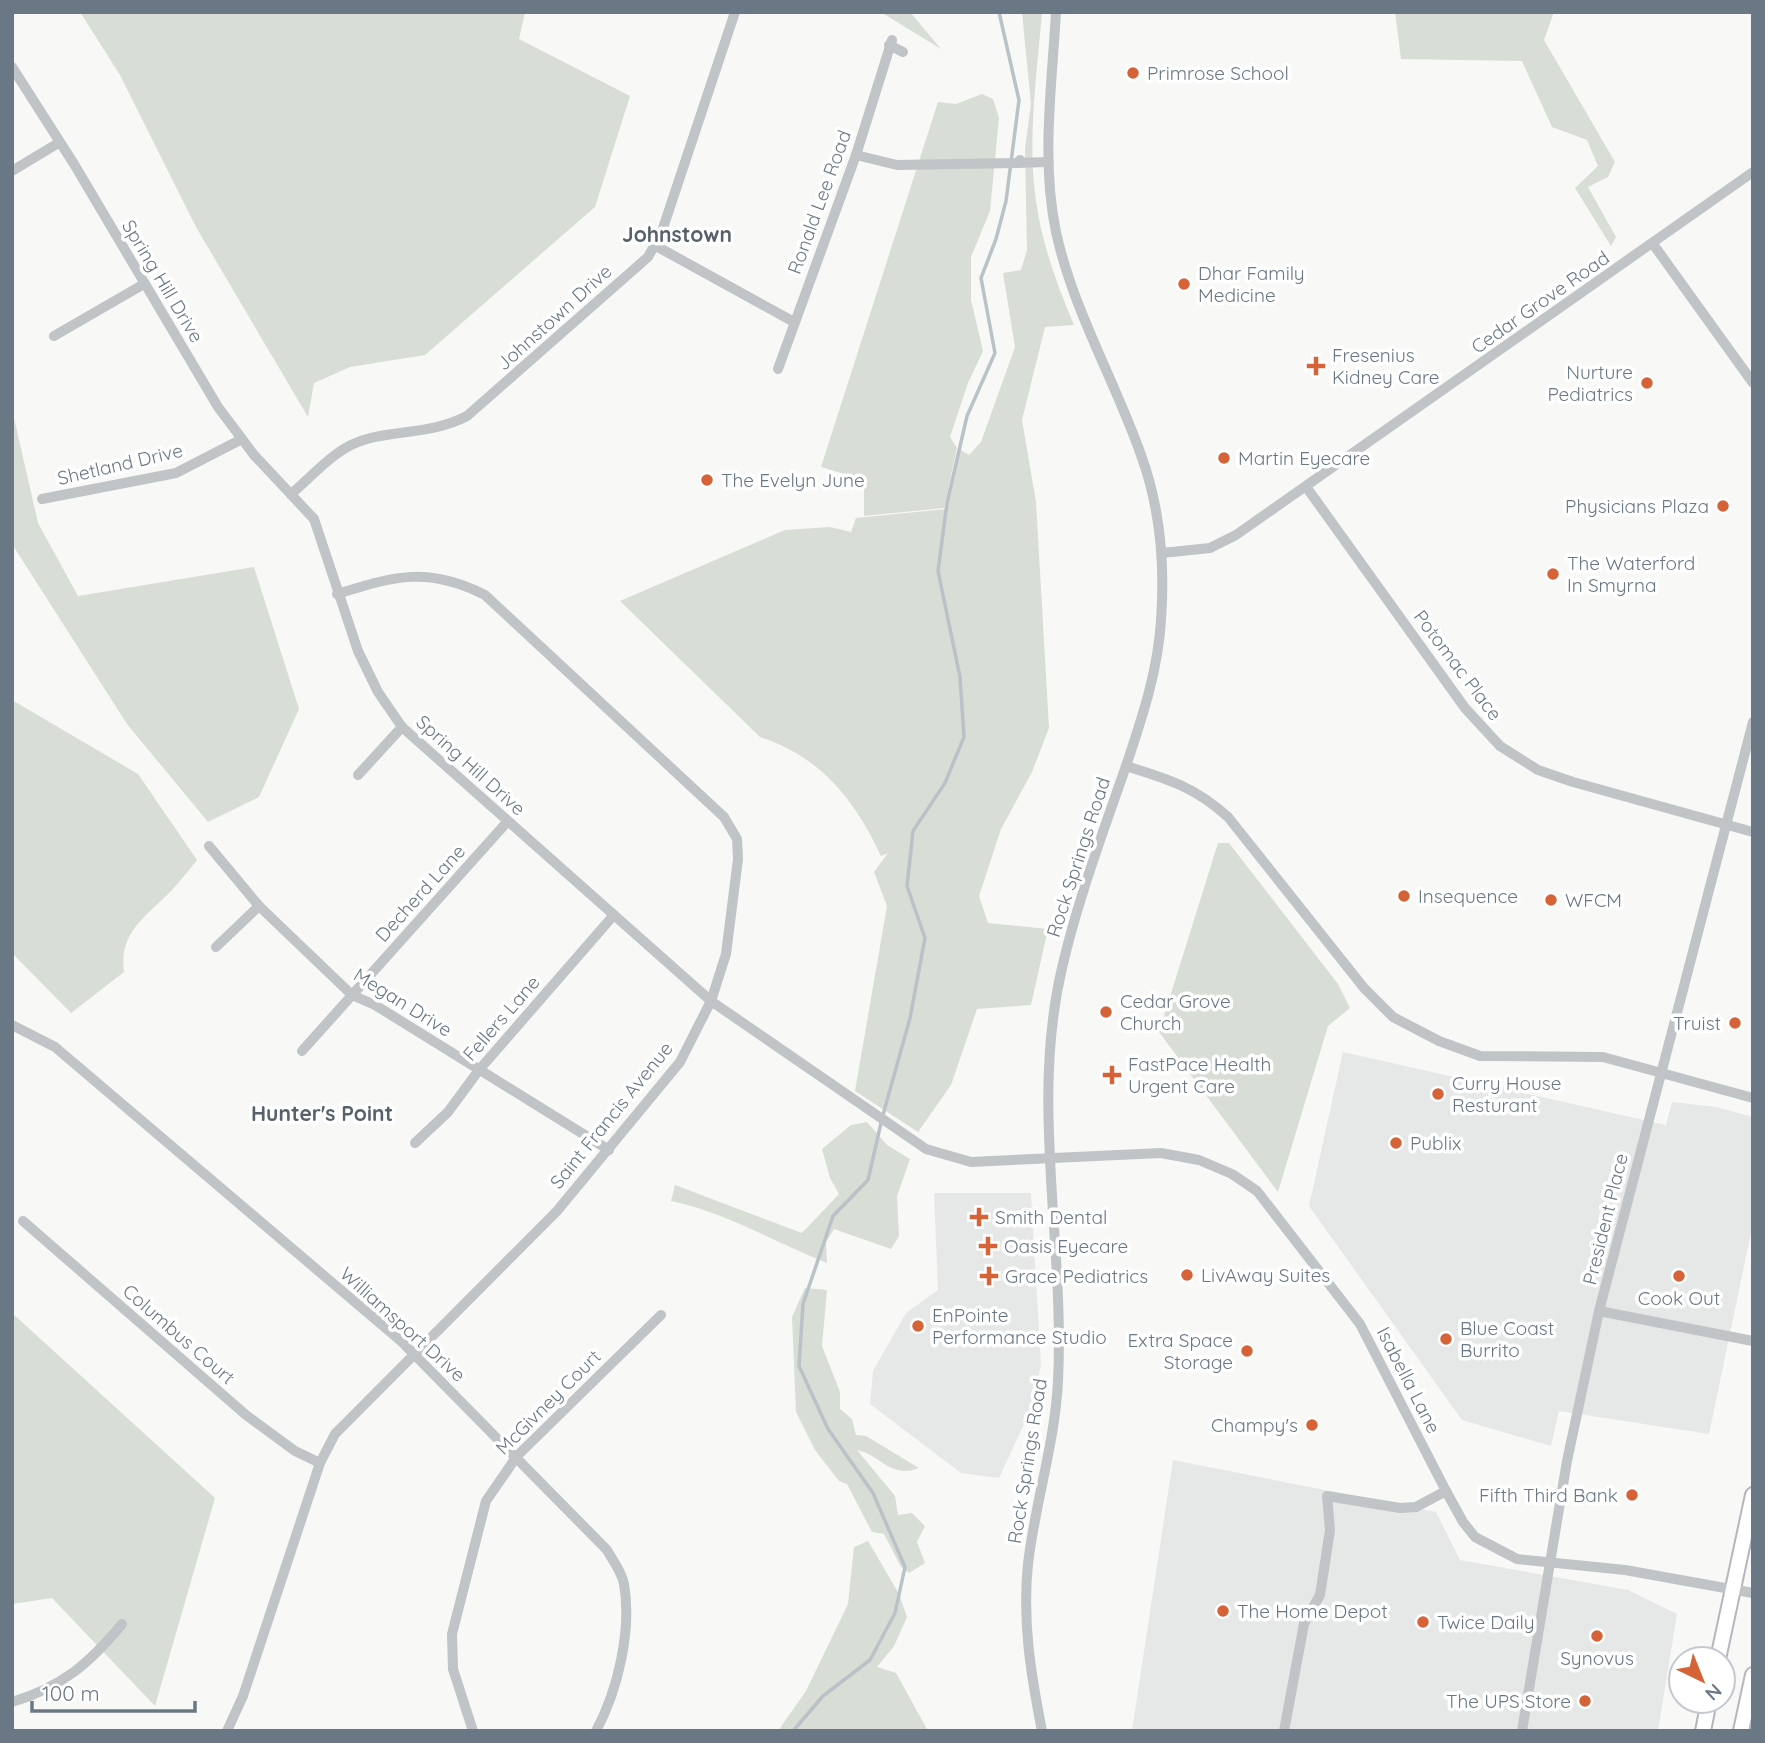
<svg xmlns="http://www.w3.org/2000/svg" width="1765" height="1743" viewBox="0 0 1765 1743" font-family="Quicksand,sans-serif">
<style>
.built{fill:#e6e7e7}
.green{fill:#d8ddd6}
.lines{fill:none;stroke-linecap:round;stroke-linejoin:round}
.stream{stroke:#b9c3c7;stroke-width:3.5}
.major-casing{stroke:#b4b8bc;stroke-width:18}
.minor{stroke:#c0c4c7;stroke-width:10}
.major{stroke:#fff;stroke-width:14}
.poi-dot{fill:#d66338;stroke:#fff;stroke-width:2.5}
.labels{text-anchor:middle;stroke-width:7;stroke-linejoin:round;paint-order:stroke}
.poi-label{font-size:19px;fill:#6a7885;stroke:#fff;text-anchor:start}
.street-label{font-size:19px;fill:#6a7885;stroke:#fff}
.neighbourhood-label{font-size:21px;font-weight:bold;fill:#57616a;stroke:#fff}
</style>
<rect width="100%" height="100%" fill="#f8f8f6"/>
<g class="built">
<polygon points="1343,1052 1666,1125 1672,1102 1716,1107 1753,1117 1753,1223 1709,1434 1559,1411 1551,1446 1462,1420 1309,1206"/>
<polygon points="934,1193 1031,1193 1041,1365 1030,1411 999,1478 961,1473 870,1404 873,1371 906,1313 938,1290"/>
<polygon points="1173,1460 1436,1512 1460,1560 1628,1590 1677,1614 1658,1731 1132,1731"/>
</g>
<g class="green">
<polygon points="80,12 525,12 519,39 630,96 595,207 425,355 350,367 314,383 308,417 196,227 120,75"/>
<polygon points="881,12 910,12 941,49 884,14"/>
<path d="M 1022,12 L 1042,12 C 1037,74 1027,140 1036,201 C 1042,244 1057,285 1074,325 L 1045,327 L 1022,420 L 1036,502 L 1049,728 L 1032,772 L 1001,829 L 979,896 L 988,923 L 1048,929 L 1031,1005 L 977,1009 L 951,1085 L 918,1132 L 855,1091 L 887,906 L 874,872 L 888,853 L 881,856 C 855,800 820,756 760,737 L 620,601 L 785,530 L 830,527 L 851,532 L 856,518 L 946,509 L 959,449 L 969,455 L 981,442 L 1015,347 L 1003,273 L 1021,270 L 1027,250 L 1025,149 L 1031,104 Z"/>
<polygon points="1395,12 1554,12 1544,40 1615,162 1608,177 1588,187 1616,237 1611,246 1575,188 1598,166 1587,140 1552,127 1522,61 1401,59"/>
<polygon points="982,94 993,99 999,118 990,211 971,257 971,300 983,351 968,383 950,437 957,448 944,508 864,516 864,480 821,467 938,102 956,104"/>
<polygon points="12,409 38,523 78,596 254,567 299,709 259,797 208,822 127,724 12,544"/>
<path d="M 12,700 L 138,774 L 197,860 C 189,870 181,880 172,890 C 148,915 118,932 124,972 L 71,1013 L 12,953 Z"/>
<polygon points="1218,843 1229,843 1338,984 1350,1008 1328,1026 1278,1192 1159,1032"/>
<path d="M 867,1122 L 887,1145 L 910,1159 L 897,1196 L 899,1236 L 891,1249 L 834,1229 L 826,1242 L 827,1263 C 773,1242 728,1213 671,1201 L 675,1185 L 802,1233 L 839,1194 L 830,1178 L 822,1149 L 851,1125 Z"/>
<path d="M 805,1288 L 827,1290 L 822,1346 L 840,1392 L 840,1409 L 852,1419 L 856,1435 L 866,1436 L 919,1468 C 889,1479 882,1455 857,1450 L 895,1496 L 898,1515 L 912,1513 L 925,1526 L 917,1542 L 925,1563 L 909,1573 L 901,1567 L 884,1534 L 872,1532 L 847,1484 L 839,1481 L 815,1450 L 796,1412 L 792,1317 Z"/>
<polygon points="12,1313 215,1498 155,1706 52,1598 12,1604"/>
<polygon points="868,1541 899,1594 907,1617 894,1646 877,1667 896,1673 928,1731 778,1731 806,1691 848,1604 854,1547"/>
</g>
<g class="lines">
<g class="stream">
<polyline points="883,1115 910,1018 925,938 907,886 913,831 945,783 964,737 960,677 938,571 947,503 967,416 995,353 981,278 996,239 1006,201 1019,100 999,12"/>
<polyline points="793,1731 823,1696 870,1660 895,1613 905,1567 873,1493 828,1429 799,1366 803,1304 833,1216 868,1180 881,1123"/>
</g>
<defs>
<g id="major">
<polyline points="1718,1659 1753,1495"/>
<polyline points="1703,1731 1709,1701"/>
<polyline points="1741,1731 1753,1675"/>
</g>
</defs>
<use href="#major" class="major-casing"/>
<g class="minor">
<polyline points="889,45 903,52"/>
<polyline points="12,67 74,164 218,407 254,455 314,519 358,651 378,692 402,727 711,1001 926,1149 971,1162 1161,1153 1199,1160 1232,1174 1257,1191 1360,1324 1446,1491 1463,1522 1475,1537 1517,1559 1625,1570 1753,1593"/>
<polyline points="856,155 897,165 1017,163 1020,160 1017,163 1048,162"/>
<polyline points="12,171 60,142"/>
<polyline points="1653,244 1753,383"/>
<polyline points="656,246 794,322"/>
<polyline points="54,336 144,284"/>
<polyline points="778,369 856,155 892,40"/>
<polyline points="1307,488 1465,708 1500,746 1538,770 1573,782 1753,832"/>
<path d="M 291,494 C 310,478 329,456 351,445 C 386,428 427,437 467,416 L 648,257 L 661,234 L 735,12"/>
<polyline points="42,499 176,473 242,439"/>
<polyline points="1162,553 1210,548 1236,535 1753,172"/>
<path d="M 1126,766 C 1168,779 1195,787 1228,817 L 1364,988 L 1393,1017 L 1439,1041 L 1480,1056 L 1603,1057 L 1753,1098"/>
<polyline points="358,775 402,727"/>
<polyline points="209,846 259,906 352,995 375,1005 609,1150"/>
<polyline points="216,947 259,906"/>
<path d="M 12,1025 L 55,1047 L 402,1342 L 607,1550 C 613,1561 622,1572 624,1584 C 632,1630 618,1690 596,1731"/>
<polyline points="302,1051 507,822"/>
<polyline points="415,1143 448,1112 479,1070 613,916"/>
<polyline points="23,1221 246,1415 295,1451 320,1463"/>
<polyline points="1599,1311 1753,1341"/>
<path d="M 12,1702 C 62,1687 90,1663 122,1624"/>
<path d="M 227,1731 L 243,1696 L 320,1463 L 335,1434 L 557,1211 L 680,1062 L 711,1001 L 726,954 L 738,859 L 737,839 L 724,817 L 485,595 C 428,566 395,576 337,594"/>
<polyline points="473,1731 453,1669 452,1634 486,1501 517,1456 661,1315"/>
<path d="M 1042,1731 C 1031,1675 1022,1621 1028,1564 C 1035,1503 1055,1443 1058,1381 C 1065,1243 1030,1104 1062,968 C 1078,899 1103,832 1126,766 C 1142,718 1158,671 1161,620 C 1165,565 1160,507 1141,455 C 1115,381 1073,310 1056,232 C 1041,160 1052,85 1056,12"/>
<polyline points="1284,1731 1304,1624 1320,1595 1330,1530 1327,1496 1400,1508 1416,1507 1446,1491"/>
<polyline points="1522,1731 1567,1461 1599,1311 1753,722"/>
</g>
<use href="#major" class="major"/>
</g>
<g class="poi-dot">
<circle cx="1133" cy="73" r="7"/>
<circle cx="1184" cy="284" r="7"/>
<path d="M1312.5 355.5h7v7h7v7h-7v7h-7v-7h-7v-7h7z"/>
<circle cx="1647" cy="383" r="7"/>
<circle cx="1224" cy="458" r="7"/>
<circle cx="707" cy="480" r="7"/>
<circle cx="1723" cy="506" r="7"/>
<circle cx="1553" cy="574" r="7"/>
<circle cx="1404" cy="896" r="7"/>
<circle cx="1551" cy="900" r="7"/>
<circle cx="1106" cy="1012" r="7"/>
<circle cx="1735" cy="1023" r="7"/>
<path d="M1108.5 1064.5h7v7h7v7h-7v7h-7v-7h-7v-7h7z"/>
<circle cx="1438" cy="1094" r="7"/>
<circle cx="1396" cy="1143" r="7"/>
<path d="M975.5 1206.5h7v7h7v7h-7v7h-7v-7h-7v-7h7z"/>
<path d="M984.5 1235.5h7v7h7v7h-7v7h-7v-7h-7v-7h7z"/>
<circle cx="1187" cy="1275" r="7"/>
<path d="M985.5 1265.5h7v7h7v7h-7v7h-7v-7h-7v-7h7z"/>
<circle cx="1679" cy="1276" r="7"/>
<circle cx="918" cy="1326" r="7"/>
<circle cx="1446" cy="1339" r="7"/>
<circle cx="1247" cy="1351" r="7"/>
<circle cx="1312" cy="1425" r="7"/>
<circle cx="1632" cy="1495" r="7"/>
<circle cx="1223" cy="1611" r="7"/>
<circle cx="1423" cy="1622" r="7"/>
<circle cx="1597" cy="1636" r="7"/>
<circle cx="1585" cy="1701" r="7"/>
</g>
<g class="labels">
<g class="poi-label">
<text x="1147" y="80">Primrose School</text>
<text x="1198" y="280">Dhar Family<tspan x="1198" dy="22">Medicine</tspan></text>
<text x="1332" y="362">Fresenius<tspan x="1332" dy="22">Kidney Care</tspan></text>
<text x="1633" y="379" text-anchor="end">Nurture<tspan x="1633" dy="22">Pediatrics</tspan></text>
<text x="1238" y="465">Martin Eyecare</text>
<text x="721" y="487">The Evelyn June</text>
<text x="1709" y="513" text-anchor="end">Physicians Plaza</text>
<text x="1567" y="570">The Waterford<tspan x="1567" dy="22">In Smyrna</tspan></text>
<text x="1418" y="903">Insequence</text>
<text x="1565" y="907">WFCM</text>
<text x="1120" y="1008">Cedar Grove<tspan x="1120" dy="22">Church</tspan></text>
<text x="1721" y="1030" text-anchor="end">Truist</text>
<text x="1128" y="1071">FastPace Health<tspan x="1128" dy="22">Urgent Care</tspan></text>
<text x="1452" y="1090">Curry House<tspan x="1452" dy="22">Resturant</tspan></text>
<text x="1410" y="1150">Publix</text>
<text x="995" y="1224">Smith Dental</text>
<text x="1004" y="1253">Oasis Eyecare</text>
<text x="1201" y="1282">LivAway Suites</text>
<text x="1005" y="1283">Grace Pediatrics</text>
<text x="1679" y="1305" text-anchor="middle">Cook Out</text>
<text x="932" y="1322">EnPointe<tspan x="932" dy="22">Performance Studio</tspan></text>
<text x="1460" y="1335">Blue Coast<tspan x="1460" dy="22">Burrito</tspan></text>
<text x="1233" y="1347" text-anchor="end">Extra Space<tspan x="1233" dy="22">Storage</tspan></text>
<text x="1298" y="1432" text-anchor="end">Champy's</text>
<text x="1618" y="1502" text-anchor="end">Fifth Third Bank</text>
<text x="1237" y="1618">The Home Depot</text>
<text x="1437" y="1629">Twice Daily</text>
<text x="1597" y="1665" text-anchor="middle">Synovus</text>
<text x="1571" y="1708" text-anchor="end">The UPS Store</text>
</g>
<g class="street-label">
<text transform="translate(819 202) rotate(-70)" y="7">Ronald Lee Road</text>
<text transform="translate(163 281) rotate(59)" y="7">Spring Hill Drive</text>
<text transform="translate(1540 302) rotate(-35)" y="7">Cedar Grove Road</text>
<text transform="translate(554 317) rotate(-42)" y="7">Johnstown Drive</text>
<text transform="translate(120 464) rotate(-13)" y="7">Shetland Drive</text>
<text transform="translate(1458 665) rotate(53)" y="7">Potomac Place</text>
<text transform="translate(471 765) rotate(42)" y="7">Spring Hill Drive</text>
<text transform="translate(1078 857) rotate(-72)" y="7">Rock Springs Road</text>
<text transform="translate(420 893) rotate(-48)" y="7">Decherd Lane</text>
<text transform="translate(403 1002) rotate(32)" y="7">Megan Drive</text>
<text transform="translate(501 1018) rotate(-49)" y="7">Fellers Lane</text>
<text transform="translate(611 1115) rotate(-51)" y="7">Saint Francis Avenue</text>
<text transform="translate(1605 1219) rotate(-76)" y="7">President Place</text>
<text transform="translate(403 1324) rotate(42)" y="7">Williamsport Drive</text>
<text transform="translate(179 1334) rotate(41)" y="7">Columbus Court</text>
<text transform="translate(1409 1380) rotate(63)" y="7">Isabella Lane</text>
<text transform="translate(548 1402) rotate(-45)" y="7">McGivney Court</text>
<text transform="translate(1027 1461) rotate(-81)" y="7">Rock Springs Road</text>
</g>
<g class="neighbourhood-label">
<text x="677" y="242">Johnstown</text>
<text x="322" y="1121">Hunter's Point</text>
</g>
</g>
<rect width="1765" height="1743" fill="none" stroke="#6a7885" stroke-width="28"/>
<g transform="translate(1702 1680) rotate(137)"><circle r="33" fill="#ffffff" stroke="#c3c9ce" stroke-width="2"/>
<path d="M0-5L12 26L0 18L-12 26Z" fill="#d66338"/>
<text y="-10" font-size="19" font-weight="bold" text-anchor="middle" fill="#6a7885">N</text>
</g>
<path d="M32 1701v10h163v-10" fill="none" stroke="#6a7885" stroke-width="3.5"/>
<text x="42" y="1701" font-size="21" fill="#6a7885" stroke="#ffffff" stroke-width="5" paint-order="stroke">100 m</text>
</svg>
